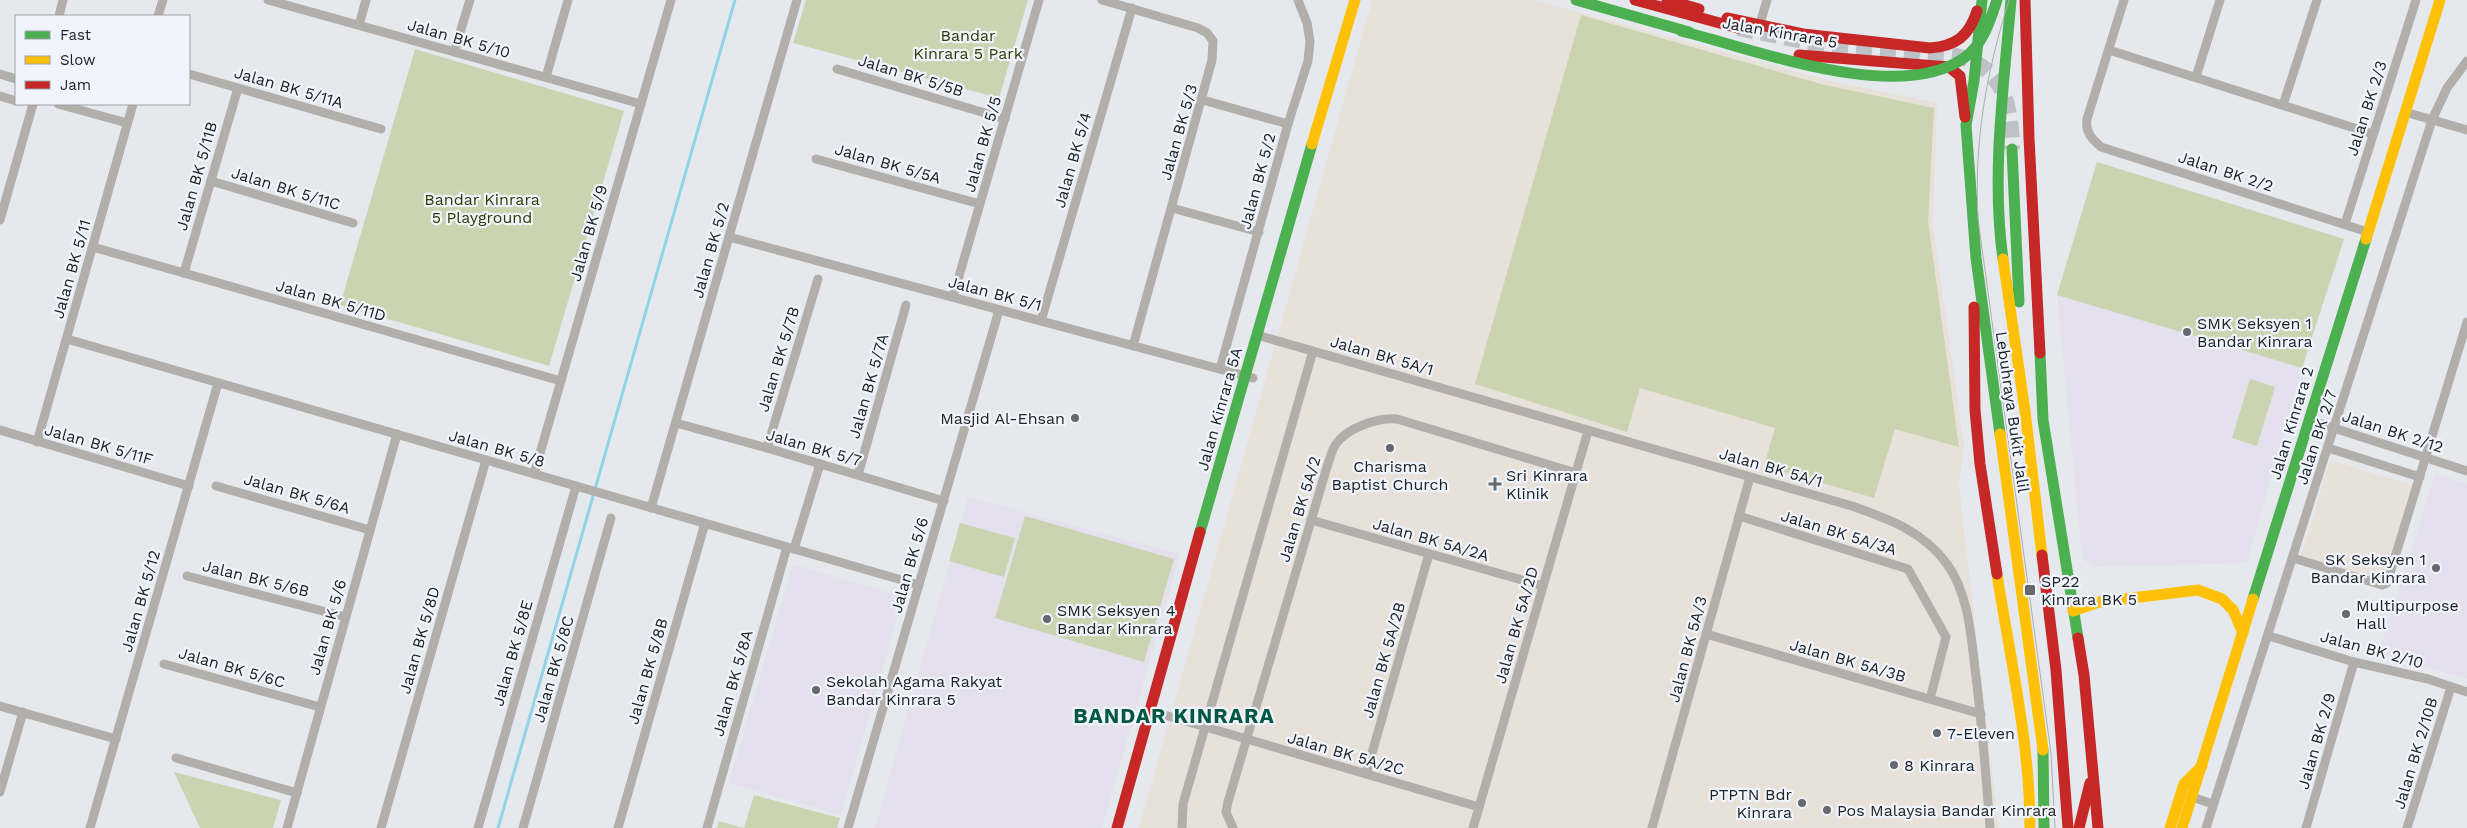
<svg xmlns="http://www.w3.org/2000/svg" width="2467" height="828" viewBox="0 0 2467 828" font-family="'Work Sans',sans-serif">
<style>
.commercial{fill:#e8e1da}
.education{fill:#e4e0ed}
.green{fill:#cad4b0}
.lines{fill:none;stroke-linecap:round;stroke-linejoin:round}
.stream{stroke:#91d4ea;stroke-width:3}
.highway-tunnel{stroke:#bec1c6;stroke-width:16;stroke-dasharray:16 8;stroke-linecap:butt}
.street{stroke:#b2aeaa;stroke-width:9}
.fast{stroke:#4caf50;stroke-width:11}
.slow{stroke:#ffc107;stroke-width:11}
.jam{stroke:#c62828;stroke-width:11}
.tram{stroke:#aeadad;stroke-width:1}
.fast-bridge{stroke:#4caf50;stroke-width:11}
.poi-dot{fill:#65686c;stroke:#f0f5fd;stroke-width:2}
.labels{text-anchor:middle;stroke-width:4.5;stroke-linejoin:round;paint-order:stroke}
.street-label{font-size:16px;fill:#202326;stroke:#f0f5fd}
.park-label{font-size:16px;fill:#313a00;stroke:#f0f5fd}
.poi-label{font-size:16px;fill:#202326;stroke:#f0f5fd;text-anchor:start}
.district-label{font-size:21px;font-weight:bold;letter-spacing:1px;fill:#045742;stroke:#f0f5fd}
</style>
<rect width="100%" height="100%" fill="#e5e9ee"/>
<g class="commercial">
<polygon points="1372,0 1534,0 1827,80 1937,103 1933,224 1964,445 1959,486 1999,828 1139,828"/>
<polygon points="2330,460 2412,485 2382,580 2301,556"/>
</g>
<g class="education">
<polygon points="2097,162 2344,239 2302,368 2247,563 2092,567 2082,557 2057,295"/>
<polygon points="2435,474 2467,484 2467,679 2379,653"/>
<polygon points="968,497 1180,554 1102,828 875,828"/>
<polygon points="793,564 903,597 841,815 729,783"/>
</g>
<g class="green">
<polygon points="806,0 1028,0 999,98 793,43"/>
<polygon points="1581,15 1821,84 1934,108 1928,221 1959,447 1895,429 1874,498 1764,466 1775,428 1640,388 1627,432 1475,384"/>
<polygon points="415,49 624,111 549,366 340,305"/>
<polygon points="2097,162 2344,239 2302,368 2057,295"/>
<polygon points="2250,379 2275,387 2257,446 2232,438"/>
<polygon points="1025,516 1174,559 1144,662 995,618"/>
<polygon points="960,523 1015,538 1004,577 949,561"/>
<polygon points="174,772 281,800 273,828 200,828"/>
<polygon points="754,795 840,818 837,828 717,828 719,821 744,828"/>
</g>
<g class="lines">
<polyline class="stream" points="498,828 735,0"/>
<path class="highway-tunnel" d="M 1738,28 L 1824,45 L 1956,56 C 2004,66 2011,106 2012,149"/>
<g class="street">
<polyline points="268,0 641,104"/>
<polyline points="1102,0 1198,28 1207,33 1213,41 1212,60 1133,346"/>
<path d="M 2124,0 L 2087,119 C 2085,132 2092,139 2101,147 L 2368,232"/>
<polyline points="59,16 63,0"/>
<polyline points="158,16 163,0"/>
<polyline points="359,25 366,0"/>
<polyline points="1759,27 1767,0"/>
<polyline points="2109,50 2373,134"/>
<polyline points="454,52 470,0"/>
<polyline points="837,69 1005,119"/>
<polyline points="0,74 16,79"/>
<polyline points="189,74 381,129"/>
<polyline points="546,77 568,0"/>
<polyline points="2196,77 2220,0"/>
<polyline points="0,96 16,101"/>
<polyline points="1203,100 1288,124"/>
<polyline points="58,104 127,123"/>
<polyline points="2283,105 2317,0"/>
<polyline points="2405,112 2467,130"/>
<polyline points="816,159 980,204"/>
<polyline points="211,181 353,223"/>
<polyline points="1172,208 1259,232"/>
<polyline points="0,220 33,104"/>
<polyline points="2345,224 2416,0"/>
<polyline points="729,237 1253,378"/>
<polyline points="93,247 561,381"/>
<polyline points="184,273 238,88"/>
<polyline points="953,297 1039,0"/>
<polyline points="1041,321 1132,8"/>
<path d="M 1257,335 L 1852,506 C 1889,519 1923,531 1947,564 C 1968,593 1971,634 1975,669 C 1982,722 1986,775 1990,828"/>
<polyline points="67,339 919,585"/>
<polyline points="1220,369 1288,124 1308,61 1310,41 1307,23 1298,0"/>
<polyline points="2309,420 2467,471"/>
<polyline points="676,423 767,448 944,501"/>
<polyline points="0,430 189,486"/>
<polyline points="37,442 133,104"/>
<polyline points="767,448 818,279"/>
<polyline points="2328,448 2420,477"/>
<polyline points="534,474 671,0"/>
<polyline points="858,475 906,305"/>
<polyline points="216,486 370,530"/>
<polyline points="651,508 797,0"/>
<polyline points="1739,516 1908,569 1946,637 1930,699"/>
<polyline points="1311,520 1543,586"/>
<polyline points="794,549 820,464"/>
<polyline points="2293,558 2382,585 2387,583 2467,322"/>
<polyline points="187,576 346,617"/>
<polyline points="1706,634 1981,714"/>
<polyline points="2269,636 2354,662 2428,679 2467,692"/>
<polyline points="164,664 320,707"/>
<polyline points="0,706 116,739"/>
<polyline points="1151,711 1479,807"/>
<polyline points="176,758 297,793"/>
<polyline points="1366,774 1429,554"/>
<polyline points="0,792 23,712"/>
<polyline points="2192,797 2213,804"/>
<polyline points="90,828 218,383"/>
<polyline points="287,828 397,434"/>
<polyline points="381,828 486,460"/>
<polyline points="478,828 576,486"/>
<polyline points="523,828 611,518"/>
<polyline points="618,828 705,523"/>
<polyline points="707,828 787,547"/>
<polyline points="848,828 999,310"/>
<polyline points="1182,828 1183,804 1313,351"/>
<path d="M 1233,828 L 1226,812 L 1228,802 L 1326,470 C 1329,462 1331,451 1336,444 C 1347,428 1378,417 1397,419 L 1576,473"/>
<polyline points="1473,828 1588,431"/>
<polyline points="1652,828 1750,477"/>
<polyline points="2206,828 2432,120 2447,88 2467,61"/>
<polyline points="2306,828 2354,662"/>
<polyline points="2407,828 2451,687"/>
</g>
<g class="fast">
<polyline points="1576,0 1689,32"/>
<polyline points="1982,0 1974,81 1966,125 1976,258 2000,434"/>
<polyline points="2012,149 2019,302"/>
<path d="M 2003,259 C 1991,175 2004,84 2011,0"/>
<polyline points="2040,353 2043,420 2078,638"/>
<polyline points="1200,532 1312,144"/>
<polyline points="2253,599 2366,239"/>
<polyline points="2043,750 2044,828"/>
</g>
<g class="slow">
<polyline points="1312,144 1355,0"/>
<polyline points="2366,239 2440,0"/>
<polyline points="2003,259 2025,411 2042,555"/>
<polyline points="2000,434 2043,750"/>
<path d="M 1997,574 C 2010,658 2030,743 2030,828"/>
<polyline points="2073,611 2099,602 2198,590 2222,599 2233,610 2243,633"/>
<polyline points="2170,828 2184,784 2202,766"/>
<polyline points="2182,828 2253,599"/>
</g>
<g class="jam">
<polyline points="1635,0 1738,28"/>
<polyline points="1667,0 1699,9"/>
<polyline points="2025,0 2029,138 2040,353"/>
<path d="M 1727,18 L 1803,34 L 1930,48 C 1956,46 1969,36 1977,11"/>
<polyline points="1799,55 1949,67 1960,76 1965,117"/>
<polyline points="1974,307 1975,410 1980,464 1997,574"/>
<polyline points="2042,555 2056,670 2068,828"/>
<polyline points="2078,638 2084,675 2098,828"/>
<polyline points="1117,828 1200,532"/>
<polyline points="2079,828 2090,783"/>
</g>
<path class="tram" d="M 2009,0 C 1986,74 1974,141 1978,219 L 2051,753 L 2055,828"/>
<path class="fast-bridge" d="M 1681,31 C 1755,49 1897,105 1964,58 C 1983,45 1990,21 1997,0"/>
</g>
<g class="poi-dot">
<circle cx="2187" cy="332" r="5"/>
<circle cx="1075" cy="418" r="5"/>
<circle cx="1390" cy="448" r="5"/>
<path d="M1492.5 476.5h5v5h5v5h-5v5h-5v-5h-5v-5h5z"/>
<circle cx="2436" cy="568" r="5"/>
<rect x="2024" y="584" width="12" height="12" rx="2.5"/>
<circle cx="2346" cy="614" r="5"/>
<circle cx="1047" cy="619" r="5"/>
<circle cx="816" cy="690" r="5"/>
<circle cx="1937" cy="733" r="5"/>
<circle cx="1894" cy="765" r="5"/>
<circle cx="1802" cy="803" r="5"/>
<circle cx="1827" cy="810" r="5"/>
</g>
<g class="labels">
<g class="street-label">
<text transform="translate(1780 32) rotate(10)" y="6">Jalan Kinrara 5</text>
<text transform="translate(459 38) rotate(16)" y="6">Jalan BK 5/10</text>
<text transform="translate(911 75) rotate(17)" y="6">Jalan BK 5/5B</text>
<text transform="translate(289 87) rotate(16)" y="6">Jalan BK 5/11A</text>
<text transform="translate(2366 108) rotate(-72)" y="6">Jalan BK 2/3</text>
<text transform="translate(1178 132) rotate(-74)" y="6">Jalan BK 5/3</text>
<text transform="translate(982 144) rotate(-74)" y="6">Jalan BK 5/5</text>
<text transform="translate(1072 160) rotate(-74)" y="6">Jalan BK 5/4</text>
<text transform="translate(888 163) rotate(16)" y="6">Jalan BK 5/5A</text>
<text transform="translate(2226 171) rotate(18)" y="6">Jalan BK 2/2</text>
<text transform="translate(196 176) rotate(-74)" y="6">Jalan BK 5/11B</text>
<text transform="translate(1257 181) rotate(-75)" y="6">Jalan BK 5/2</text>
<text transform="translate(286 188) rotate(17)" y="6">Jalan BK 5/11C</text>
<text transform="translate(588 233) rotate(-74)" y="6">Jalan BK 5/9</text>
<text transform="translate(710 250) rotate(-74)" y="6">Jalan BK 5/2</text>
<text transform="translate(71 269) rotate(-74)" y="6">Jalan BK 5/11</text>
<text transform="translate(995 293) rotate(15)" y="6">Jalan BK 5/1</text>
<text transform="translate(331 300) rotate(16)" y="6">Jalan BK 5/11D</text>
<text transform="translate(1382 355) rotate(16)" y="6">Jalan BK 5A/1</text>
<text transform="translate(778 359) rotate(-73)" y="6">Jalan BK 5/7B</text>
<text transform="translate(868 386) rotate(-74)" y="6">Jalan BK 5/7A</text>
<text transform="translate(1219 409) rotate(-74)" y="6">Jalan Kinrara 5A</text>
<text transform="translate(2013 412) rotate(82)" y="6">Lebuhraya Bukit Jalil</text>
<text transform="translate(2291 423) rotate(-73)" y="6">Jalan Kinrara 2</text>
<text transform="translate(2393 431) rotate(18)" y="6">Jalan BK 2/12</text>
<text transform="translate(2316 437) rotate(-72)" y="6">Jalan BK 2/7</text>
<text transform="translate(99 444) rotate(16)" y="6">Jalan BK 5/11F</text>
<text transform="translate(814 447) rotate(16)" y="6">Jalan BK 5/7</text>
<text transform="translate(497 448) rotate(16)" y="6">Jalan BK 5/8</text>
<text transform="translate(1771 467) rotate(16)" y="6">Jalan BK 5A/1</text>
<text transform="translate(297 493) rotate(16)" y="6">Jalan BK 5/6A</text>
<text transform="translate(1299 509) rotate(-73)" y="6">Jalan BK 5A/2</text>
<text transform="translate(1839 532) rotate(17)" y="6">Jalan BK 5A/3A</text>
<text transform="translate(1431 539) rotate(16)" y="6">Jalan BK 5A/2A</text>
<text transform="translate(909 565) rotate(-74)" y="6">Jalan BK 5/6</text>
<text transform="translate(256 578) rotate(14)" y="6">Jalan BK 5/6B</text>
<text transform="translate(140 601) rotate(-74)" y="6">Jalan BK 5/12</text>
<text transform="translate(1516 625) rotate(-74)" y="6">Jalan BK 5A/2D</text>
<text transform="translate(327 627) rotate(-74)" y="6">Jalan BK 5/6</text>
<text transform="translate(419 640) rotate(-74)" y="6">Jalan BK 5/8D</text>
<text transform="translate(1687 649) rotate(-75)" y="6">Jalan BK 5A/3</text>
<text transform="translate(2372 649) rotate(15)" y="6">Jalan BK 2/10</text>
<text transform="translate(512 653) rotate(-74)" y="6">Jalan BK 5/8E</text>
<text transform="translate(1383 660) rotate(-74)" y="6">Jalan BK 5A/2B</text>
<text transform="translate(1848 660) rotate(16)" y="6">Jalan BK 5A/3B</text>
<text transform="translate(232 667) rotate(16)" y="6">Jalan BK 5/6C</text>
<text transform="translate(553 669) rotate(-74)" y="6">Jalan BK 5/8C</text>
<text transform="translate(647 671) rotate(-74)" y="6">Jalan BK 5/8B</text>
<text transform="translate(732 683) rotate(-74)" y="6">Jalan BK 5/8A</text>
<text transform="translate(2316 741) rotate(-74)" y="6">Jalan BK 2/9</text>
<text transform="translate(1346 753) rotate(16)" y="6">Jalan BK 5A/2C</text>
<text transform="translate(2415 753) rotate(-73)" y="6">Jalan BK 2/10B</text>
</g>
<g class="park-label">
<text x="968" y="41">Bandar<tspan x="968" dy="18">Kinrara 5 Park</tspan></text>
<text x="482" y="205">Bandar Kinrara<tspan x="482" dy="18">5 Playground</tspan></text>
</g>
<g class="poi-label">
<text x="2197" y="329">SMK Seksyen 1<tspan x="2197" dy="18">Bandar Kinrara</tspan></text>
<text x="1065" y="424" text-anchor="end">Masjid Al-Ehsan</text>
<text x="1390" y="472" text-anchor="middle">Charisma<tspan x="1390" dy="18">Baptist Church</tspan></text>
<text x="1506" y="481">Sri Kinrara<tspan x="1506" dy="18">Klinik</tspan></text>
<text x="2426" y="565" text-anchor="end">SK Seksyen 1<tspan x="2426" dy="18">Bandar Kinrara</tspan></text>
<text x="2041" y="587">SP22<tspan x="2041" dy="18">Kinrara BK 5</tspan></text>
<text x="2356" y="611">Multipurpose<tspan x="2356" dy="18">Hall</tspan></text>
<text x="1057" y="616">SMK Seksyen 4<tspan x="1057" dy="18">Bandar Kinrara</tspan></text>
<text x="826" y="687">Sekolah Agama Rakyat<tspan x="826" dy="18">Bandar Kinrara 5</tspan></text>
<text x="1947" y="739">7-Eleven</text>
<text x="1904" y="771">8 Kinrara</text>
<text x="1792" y="800" text-anchor="end">PTPTN Bdr<tspan x="1792" dy="18">Kinrara</tspan></text>
<text x="1837" y="816">Pos Malaysia Bandar Kinrara</text>
</g>
<g class="district-label">
<text x="1174" y="723">BANDAR KINRARA</text>
</g>
</g>
<rect x="15" y="15" width="175" height="90" fill="#f0f5fd" stroke="#9da1a7"/>
<rect x="25" y="31" width="25" height="8" fill="#4caf50" stroke="#9da1a7"/>
<text x="60" y="40" font-size="15" fill="#202326">Fast</text>
<rect x="25" y="56" width="25" height="8" fill="#ffc107" stroke="#9da1a7"/>
<text x="60" y="65" font-size="15" fill="#202326">Slow</text>
<rect x="25" y="81" width="25" height="8" fill="#c62828" stroke="#9da1a7"/>
<text x="60" y="90" font-size="15" fill="#202326">Jam</text>
</svg>
